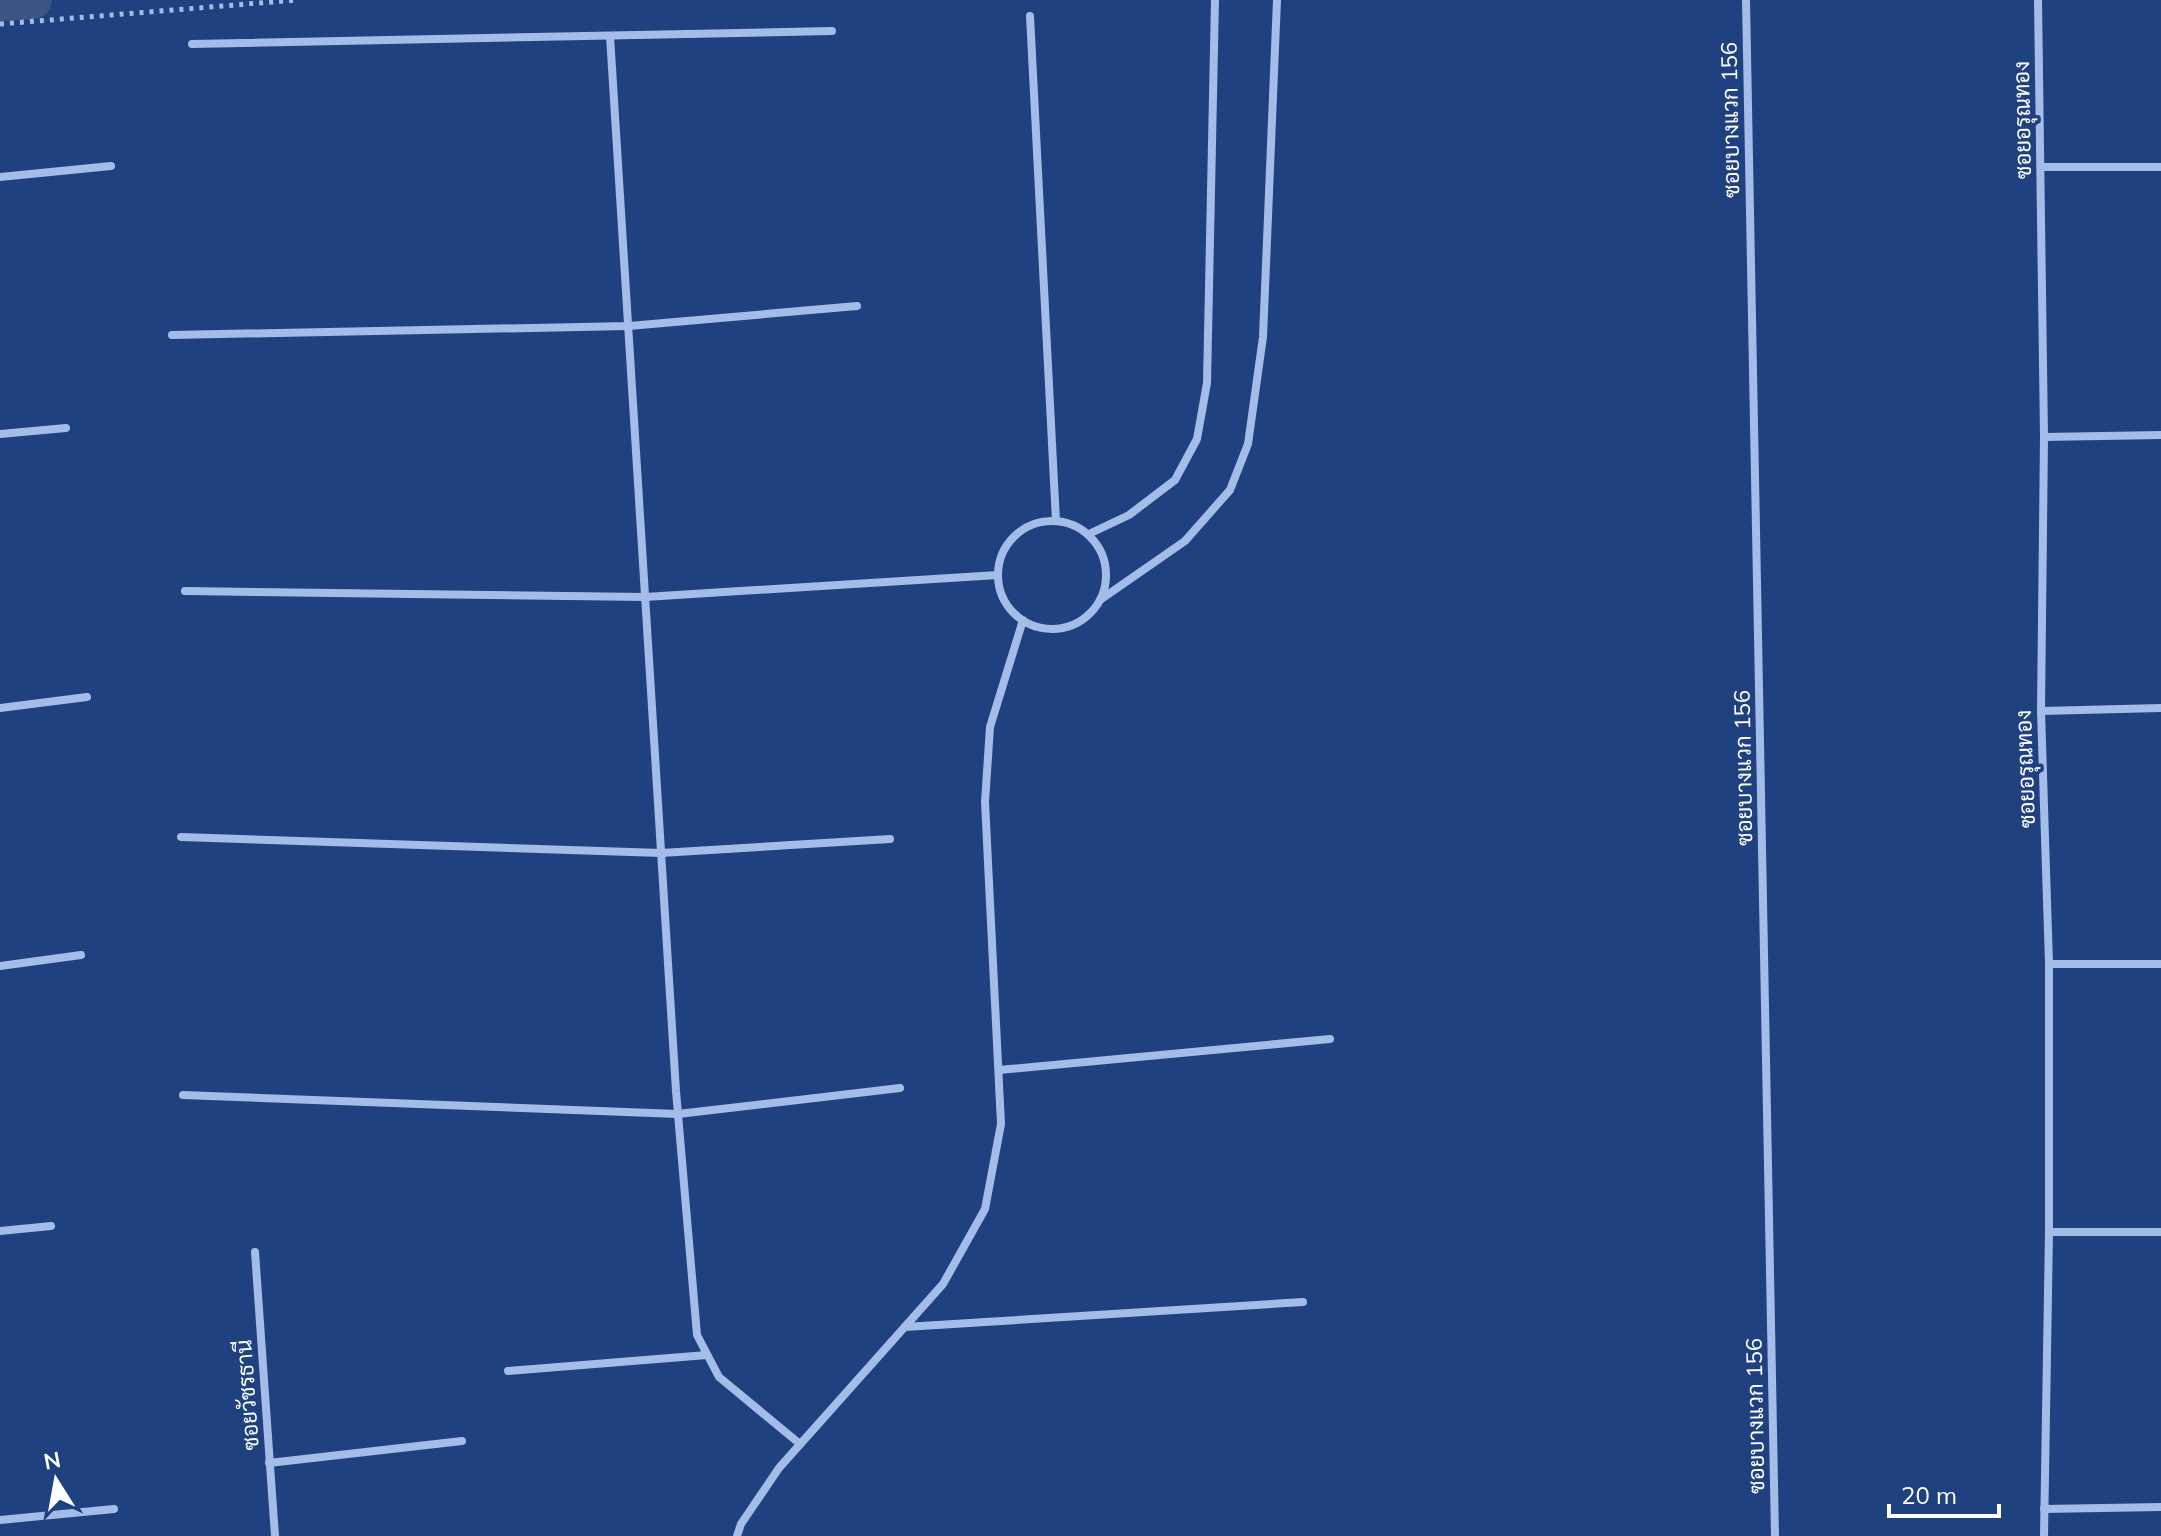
<svg xmlns="http://www.w3.org/2000/svg" width="2161" height="1536" viewBox="0 0 2161 1536" font-family="Mulish,Sarabun,sans-serif">
<style>
.lines{fill:none;stroke-linecap:round;stroke-linejoin:round}
.canal{stroke:#3c5684;stroke-width:38}
.path{stroke:#a3bce8;stroke-width:5;stroke-dasharray:4 6;stroke-linecap:butt}
.street{stroke:#a3bce8;stroke-width:8}
.labels{text-anchor:middle;stroke-width:7;stroke-linejoin:round;paint-order:stroke}
.street-label{font-size:22px;fill:#fff;stroke:#1f417f}
</style>
<rect width="100%" height="100%" fill="#1f417f"/>
<g class="lines">
<polyline class="canal" points="0,2 33,0"/>
<polyline class="path" points="0,24 297,0"/>
<g class="street">
<polyline points="1746,0 1775,1536"/>
<polyline points="2038,0 2044,437 2041,711 2049,964 2049,1232 2044,1536"/>
<polyline points="1030,16 1056,521"/>
<polyline points="610,36 676,1091 697,1335 719,1377 800,1444"/>
<polyline points="192,44 832,31"/>
<polyline points="2041,167 2161,167"/>
<polyline points="0,177 111,166"/>
<polyline points="172,335 629,326 857,306"/>
<polyline points="0,434 66,428"/>
<polyline points="2044,437 2161,435"/>
<circle cx="1052" cy="575" r="54"/>
<polyline points="1089,534 1129,515 1175,480 1197,439 1207,383 1215,0"/>
<polyline points="185,591 645,597 998,575"/>
<polyline points="1100,600 1185,541 1230,490 1248,444 1263,337 1277,0"/>
<polyline points="0,708 87,697"/>
<polyline points="2041,711 2161,708"/>
<polyline points="181,837 661,853 890,839"/>
<polyline points="2049,964 2161,964"/>
<polyline points="0,966 81,955"/>
<polyline points="999,1070 1330,1039"/>
<polyline points="183,1095 678,1114 900,1088"/>
<polyline points="0,1231 51,1226"/>
<polyline points="2049,1232 2161,1232"/>
<polyline points="255,1252 275,1536"/>
<polyline points="905,1327 1303,1302"/>
<polyline points="508,1371 707,1355"/>
<polyline points="269,1463 462,1441"/>
<polyline points="2044,1509 2161,1507"/>
<polyline points="0,1520 114,1509"/>
<polyline points="737,1536 741,1524 779,1468 943,1284 985,1209 1001,1124 985,802 990,727 1023,620"/>
</g>
</g>
<g class="labels">
<g class="street-label">
<text transform="translate(1730 120) rotate(-91)" y="8">ซอยบางแวก 156</text>
<text transform="translate(2022 120) rotate(-91)" y="8">ซอยอรุณทอง</text>
<text transform="translate(1743 768) rotate(-91)" y="8">ซอยบางแวก 156</text>
<text transform="translate(2025 769) rotate(-92)" y="8">ซอยอรุณทอง</text>
<text transform="translate(247 1395) rotate(-94)" y="8">ซอยวัชรธานี</text>
<text transform="translate(1755 1416) rotate(-91)" y="8">ซอยบางแวก 156</text>
</g>
</g>
<g transform="translate(56 1480) rotate(349)" stroke="#1f417f" stroke-width="6" paint-order="stroke">
<path d="M0-6L14 30L0 20L-14 30Z" fill="#ffffff"/>
<text y="-12" font-size="22" font-weight="bold" text-anchor="middle" fill="#ffffff">N</text>
</g>
<path d="M1889 1504v12h110v-12" fill="none" stroke="#ffffff" stroke-width="4"/>
<text x="1901" y="1504" font-size="24" fill="#ffffff" stroke="#1f417f" stroke-width="6" paint-order="stroke">20 m</text>
</svg>
